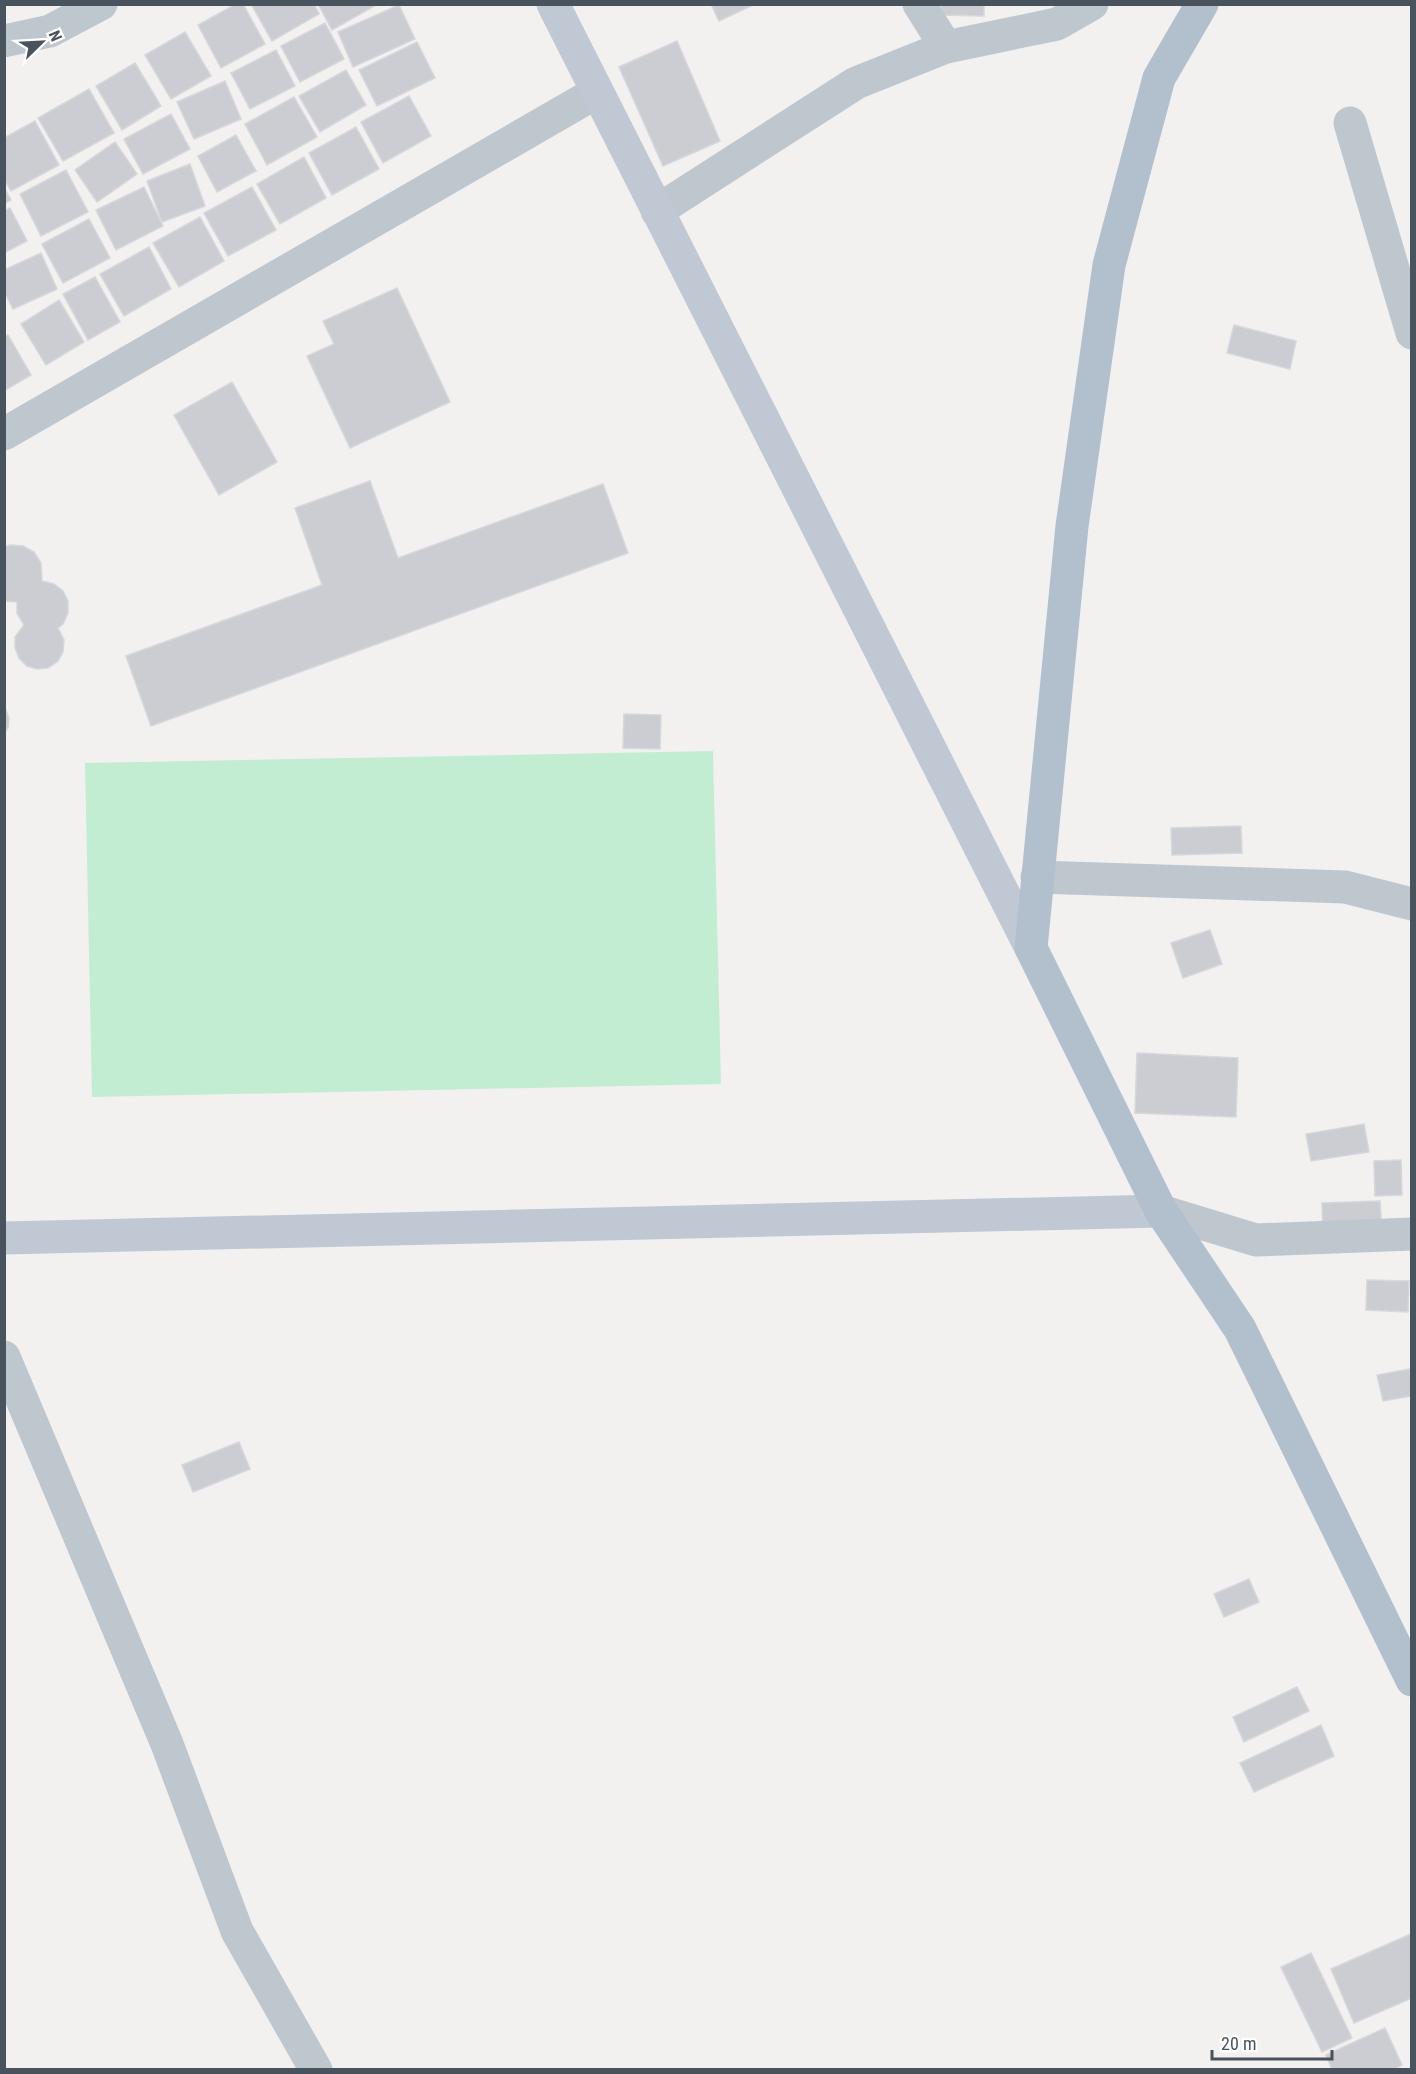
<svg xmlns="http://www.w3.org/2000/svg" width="1416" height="2074" viewBox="0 0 1416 2074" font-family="'Roboto Condensed',sans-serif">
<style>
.green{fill:#c2edd3}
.building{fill:#cbcdd2;stroke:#d5d7db;stroke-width:1.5}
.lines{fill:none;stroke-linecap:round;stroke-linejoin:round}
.street{stroke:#bfc7ce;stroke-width:33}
.secondary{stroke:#bfc8d3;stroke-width:33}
.primary{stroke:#b2bfcd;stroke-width:33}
</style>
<rect width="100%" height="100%" fill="#f3f0f0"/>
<polygon class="green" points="713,751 721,1084 92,1097 85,763"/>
<g class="building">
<polygon points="236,4 243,4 265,44 221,68 198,25"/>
<polygon points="251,4 314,4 319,14 272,41"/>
<polygon points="318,4 378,4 332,30"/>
<polygon points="711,4 755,4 719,21"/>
<polygon points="941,4 984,4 984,16 941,15"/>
<polygon points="399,5 415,39 353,67 338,32"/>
<polygon points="325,23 344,59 300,82 281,46"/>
<polygon points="185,32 211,76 171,99 145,55"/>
<polygon points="677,41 720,141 663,166 619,67"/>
<polygon points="417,42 435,78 377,106 359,70"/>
<polygon points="276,50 295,86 250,109 231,73"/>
<polygon points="135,63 161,106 122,130 96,86"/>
<polygon points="346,70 366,105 320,132 299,96"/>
<polygon points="225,81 241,119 194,139 177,102"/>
<polygon points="89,89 114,133 63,161 38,118"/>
<polygon points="409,96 431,136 383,163 361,122"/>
<polygon points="294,97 317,137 267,165 245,124"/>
<polygon points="171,114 190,149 143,174 124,139"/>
<polygon points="35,121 59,165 11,191 4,179 4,138"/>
<polygon points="356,127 379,169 332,195 309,153"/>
<polygon points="236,135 256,171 217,192 198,156"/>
<polygon points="115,142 137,174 97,202 75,170"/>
<polygon points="304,157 326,198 280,224 257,184"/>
<polygon points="190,164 205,206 162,222 147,181"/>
<polygon points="66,170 88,212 41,236 20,194"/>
<polygon points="4,187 11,200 4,204"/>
<polygon points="144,187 163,226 116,250 96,210"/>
<polygon points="252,187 276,230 228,256 204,213"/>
<polygon points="10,208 27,241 4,253 4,211"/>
<polygon points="200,217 224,261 179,287 153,243"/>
<polygon points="89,219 110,258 63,283 42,244"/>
<polygon points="149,247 171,289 124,316 100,274"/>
<polygon points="41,253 57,289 13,309 4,291 4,270"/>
<polygon points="95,277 120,322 88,340 63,294"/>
<polygon points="397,288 450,402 350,448 307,356 334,344 323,321"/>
<polygon points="59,300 84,342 46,365 21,324"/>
<polygon points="1234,325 1296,341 1290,369 1227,353"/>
<polygon points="8,335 31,375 4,391 4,337"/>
<polygon points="232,382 277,462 219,495 174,415"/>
<polygon points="370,481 398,558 603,484 628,553 151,726 126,656 322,585 295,508"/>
<polygon points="10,545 23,546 34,552 41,563 42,581 54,584 63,591 68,601 68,613 63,624 58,628 64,640 63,652 58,661 48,668 37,669 27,666 19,658 15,648 15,637 24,625 17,613 17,602 4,601 4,547"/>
<polygon points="4,705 9,718 8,728 4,733"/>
<polygon points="624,714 661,715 660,749 623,748"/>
<polygon points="1241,826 1242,853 1172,855 1171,828"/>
<polygon points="1210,930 1222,964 1183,978 1171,943"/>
<polygon points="1137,1053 1238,1058 1236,1117 1135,1113"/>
<polygon points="1364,1124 1369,1152 1311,1161 1306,1134"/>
<polygon points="1401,1160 1402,1195 1375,1196 1374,1161"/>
<polygon points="1380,1201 1382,1232 1323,1234 1322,1203"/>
<polygon points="1367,1280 1409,1281 1408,1312 1366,1310"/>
<polygon points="1410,1369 1412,1396 1383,1401 1377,1375"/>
<polygon points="239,1442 250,1469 193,1492 182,1465"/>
<polygon points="1249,1579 1259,1602 1224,1617 1214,1594"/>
<polygon points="1297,1687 1309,1711 1244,1742 1233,1717"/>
<polygon points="1321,1725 1334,1756 1254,1792 1240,1763"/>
<polygon points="1411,1934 1412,1998 1354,2023 1331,1969"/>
<polygon points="1311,1953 1352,2038 1322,2052 1281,1967"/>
<polygon points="1385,2028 1402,2065 1393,2070 1332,2070 1326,2055"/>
</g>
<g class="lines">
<g class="street">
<polyline points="919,4 946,47"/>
<polyline points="4,41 50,31 101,4"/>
<polyline points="1350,123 1412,333"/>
<polyline points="657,211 856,83 946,47 1057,24 1092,4"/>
<polyline points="4,434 597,92"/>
<polyline points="1037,877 1345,887 1412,904"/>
<polyline points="1161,1211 1256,1240 1412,1234"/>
<polyline points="4,1357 167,1744 237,1931 316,2070"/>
</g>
<g class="secondary">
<polyline points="553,4 1031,948"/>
<polyline points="4,1238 1161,1211"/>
</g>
<polyline class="primary" points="1202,4 1159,78 1109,265 1072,526 1031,948 1161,1211 1240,1329 1412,1680"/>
</g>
<rect width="1416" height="2074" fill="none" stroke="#49535d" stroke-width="12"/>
<g transform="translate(42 42) rotate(66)" stroke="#ffffff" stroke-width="4.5" paint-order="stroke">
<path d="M0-4.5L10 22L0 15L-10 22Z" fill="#49535d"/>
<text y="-9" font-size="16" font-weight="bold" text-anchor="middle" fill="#49535d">N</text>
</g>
<path d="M1212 2050v9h120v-9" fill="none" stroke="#49535d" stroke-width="3"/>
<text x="1221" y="2050" font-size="18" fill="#49535d" stroke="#ffffff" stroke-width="4.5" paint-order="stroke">20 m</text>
</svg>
